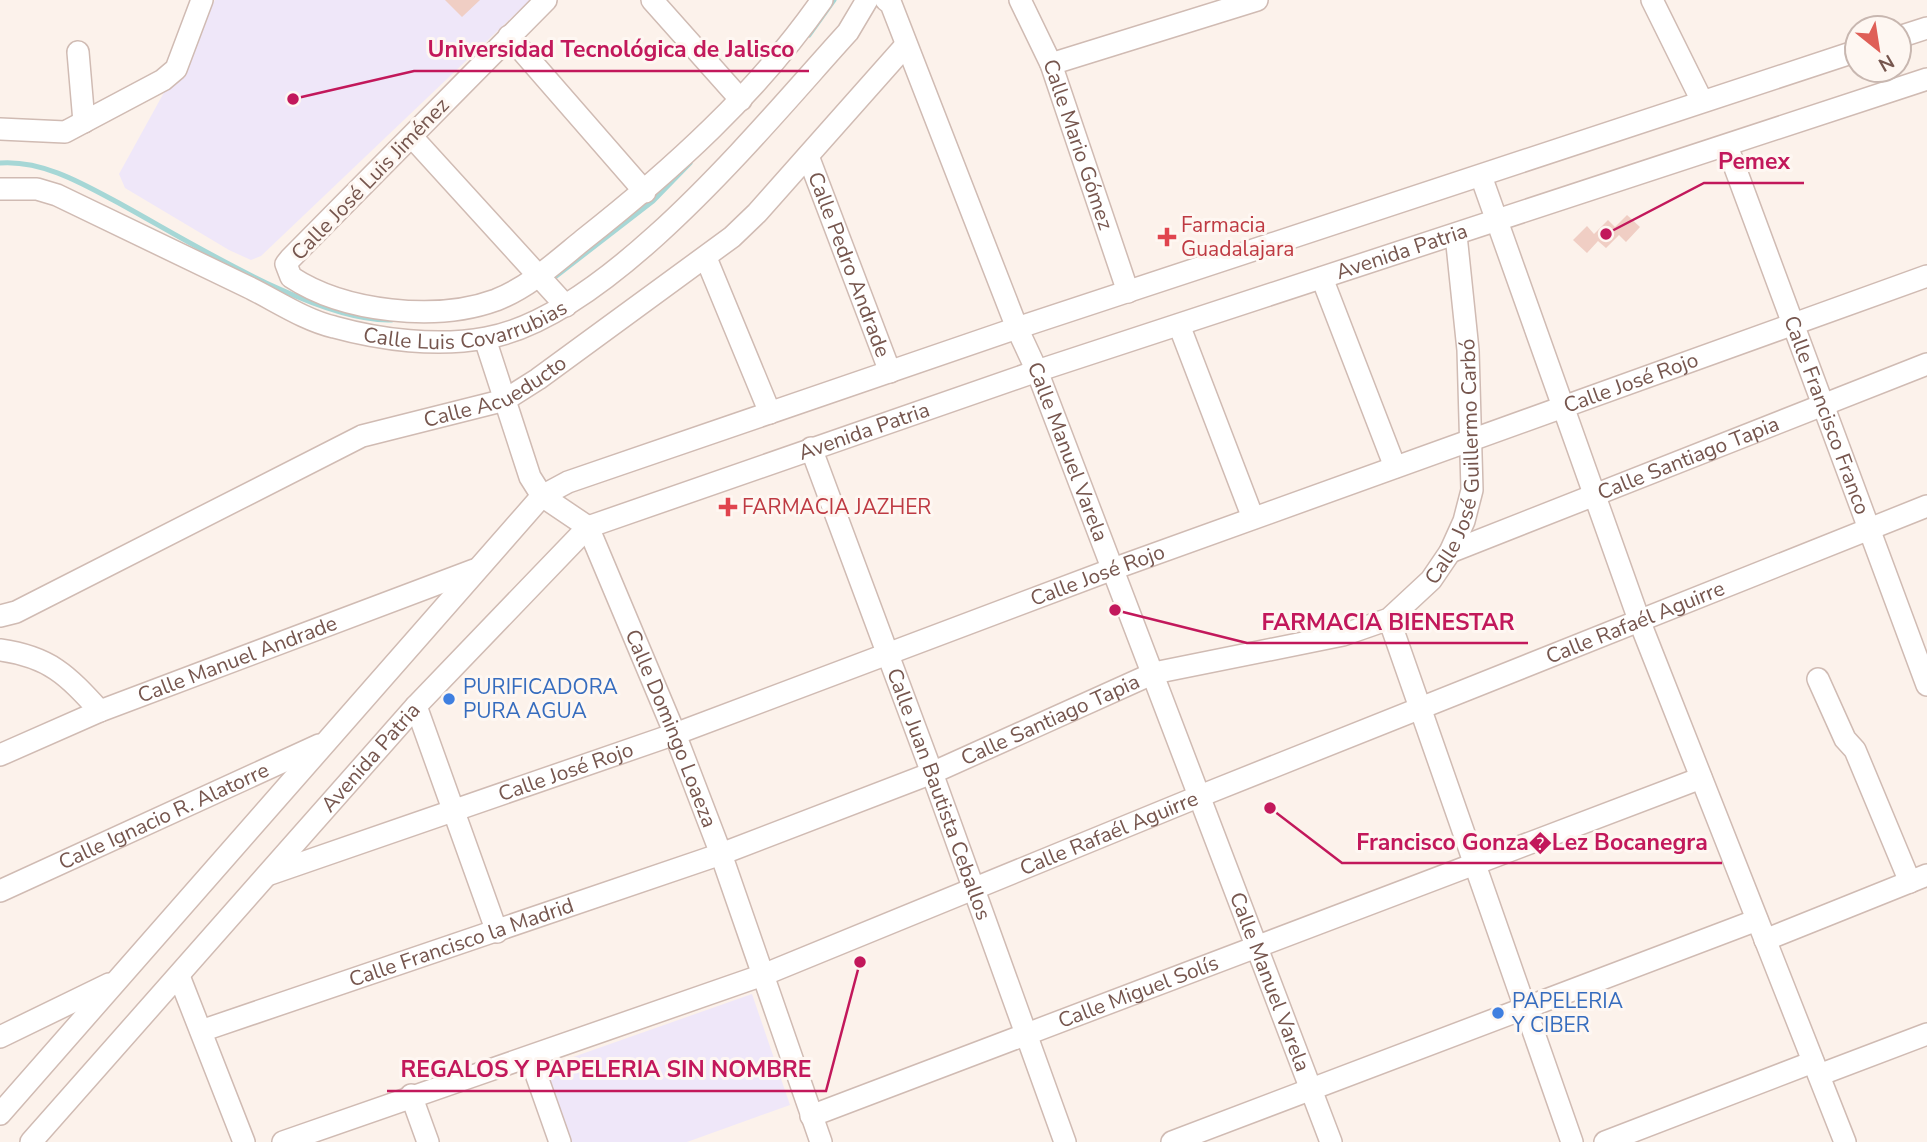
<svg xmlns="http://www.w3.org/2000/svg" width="1927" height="1142" viewBox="0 0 1927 1142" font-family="'Nunito Sans',sans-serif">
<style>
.education{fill:#efe7f9}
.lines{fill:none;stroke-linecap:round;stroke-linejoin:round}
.stream{stroke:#a6d7d6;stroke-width:5}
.building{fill:#f0cec4}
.minor-casing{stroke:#d0bbb3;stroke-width:24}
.minor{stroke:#fff;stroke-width:21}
.health-dot{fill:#e0444e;stroke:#fef7f2;stroke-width:2.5}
.shop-dot{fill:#3f7fe0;stroke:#fef7f2;stroke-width:2.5}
.labels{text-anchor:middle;stroke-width:6;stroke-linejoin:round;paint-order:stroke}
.street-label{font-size:21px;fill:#76564e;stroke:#fef7f2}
.health-label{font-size:21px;fill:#be3a42;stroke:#fef7f2;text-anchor:start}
.shop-label{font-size:21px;fill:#366cbe;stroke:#fef7f2;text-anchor:start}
.leader{fill:none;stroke:#c2185b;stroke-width:2.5}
.callout-dot{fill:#c2185b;stroke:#fef7f2;stroke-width:2.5}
.callout-label{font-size:23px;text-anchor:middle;font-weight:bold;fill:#c2185b;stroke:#fef7f2;stroke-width:6;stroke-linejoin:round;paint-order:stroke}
</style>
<rect width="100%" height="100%" fill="#fcf2eb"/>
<g class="education">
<polygon points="215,0 530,0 261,256 251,260 229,250 125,188 119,174"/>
<polygon points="752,994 790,1105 687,1142 568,1142 542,1068"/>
</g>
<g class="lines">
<g class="stream">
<polyline points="809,35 834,0"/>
<path d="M 0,163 C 41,160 80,182 115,201 C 184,238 316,323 392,320"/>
<polyline points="551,280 653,201 690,163"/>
</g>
</g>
<g class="building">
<polygon points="445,0 480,0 462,17"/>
<polygon points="1627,215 1640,227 1626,242 1619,235 1606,248 1598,241 1587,253 1573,240 1587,226 1594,234 1608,220 1615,227"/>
</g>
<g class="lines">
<defs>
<g id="minor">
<path d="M 546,0 L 290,259 L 286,264 L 291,277 C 344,312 436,322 496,300 C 529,287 556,262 583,240 C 672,170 757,93 822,0"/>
<polyline points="652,0 741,100"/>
<path id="s1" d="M 886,0 L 891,4 L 1017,328 L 1037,371 L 1331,1142"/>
<path id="s2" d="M 1020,0 L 1051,64 L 1128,292"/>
<polyline points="1652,0 1702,101"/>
<polyline points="509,36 645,192"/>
<polyline points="1899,37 1927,28"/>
<polyline points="78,52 84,122"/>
<polyline points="1051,64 1257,0"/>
<polyline points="0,129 65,132 163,80 176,69 202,0"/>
<polyline points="412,137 566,306"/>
<path id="s3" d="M 1727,146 L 1927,685"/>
<path id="s4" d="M 808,156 L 890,372"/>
<polyline points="1481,176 1639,620 1845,1142"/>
<path id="s5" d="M 0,189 L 37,189 L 57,195 C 120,226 184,256 248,287 C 275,300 304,320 334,327 C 381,340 437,347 486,338 C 609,317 765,123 848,32 L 867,0"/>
<polyline points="706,258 770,413"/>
<polyline points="1322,278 1395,467"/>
<polyline points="1179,325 1253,518"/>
<path id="s6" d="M 485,339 L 530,477 L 542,496 L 588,527 L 675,734 L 721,854 L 821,1142"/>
<path id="s7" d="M 811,448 L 932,773 L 1065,1142"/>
<path id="s8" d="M 1450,552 L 1927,364"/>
<path id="s9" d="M 0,616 L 16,612 L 362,436 L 505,400 L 538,379 L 732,237 L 757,213 L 906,45"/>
<polyline points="1389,619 1572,1142"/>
<path d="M 0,650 C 50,657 67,675 100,711"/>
<polyline points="1818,679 1845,739 1855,750 1910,882"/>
<polyline points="416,706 497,932"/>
<path id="s10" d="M 0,755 L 100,711 L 474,570"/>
<path id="s11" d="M 270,874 L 675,734 L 1113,569 L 1927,276"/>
<path id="s12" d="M 0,891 L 319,745"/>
<polyline points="1765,940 1927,875"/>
<polyline points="179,976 244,1142"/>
<path id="s13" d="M 201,1031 L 721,854 L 932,773 L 1154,673 L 1343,635 L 1389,619 L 1431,580 L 1450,552 L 1464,521 L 1472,490 L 1468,350 L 1456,235"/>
<polyline points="0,1037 109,984"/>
<polyline points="530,1057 560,1142"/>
<polyline points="1819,1075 1927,1034"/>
<polyline points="411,1095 428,1142"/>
<polyline points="0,1114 542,496 568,482 1017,328 1857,51"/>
<path id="s14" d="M 811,1116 L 1701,778"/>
<path id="s15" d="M 31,1142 L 416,706 L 588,527 L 1037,371 L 1927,79"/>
<path id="s16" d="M 283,1142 L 763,975 L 1200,796 L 1927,506"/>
<polyline points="1172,1142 1757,920"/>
<polyline points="1605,1142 1813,1062"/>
</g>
</defs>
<use href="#minor" class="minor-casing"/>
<use href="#minor" class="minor"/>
</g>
<g class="health-dot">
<path d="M1163.5 226.5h7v7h7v7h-7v7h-7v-7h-7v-7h7z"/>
<path d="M724.5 496.5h7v7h7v7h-7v7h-7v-7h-7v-7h7z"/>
</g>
<g class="shop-dot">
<circle cx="449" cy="699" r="7"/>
<circle cx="1498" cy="1013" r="7"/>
</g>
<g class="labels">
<g class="street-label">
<text dy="7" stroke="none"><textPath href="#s2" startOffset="156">Calle Mario Gómez</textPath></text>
<text transform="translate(370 179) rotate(-46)" y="7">Calle José Luis Jiménez</text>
<text dy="7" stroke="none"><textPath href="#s15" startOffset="1689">Avenida Patria</textPath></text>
<text dy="7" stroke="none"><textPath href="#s4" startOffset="116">Calle Pedro Andrade</textPath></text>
<text dy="7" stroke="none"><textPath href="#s5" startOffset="500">Calle Luis Covarrubias</textPath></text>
<text dy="7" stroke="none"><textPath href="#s11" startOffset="1447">Calle José Rojo</textPath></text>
<text dy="7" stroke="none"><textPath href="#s9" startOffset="546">Calle Acueducto</textPath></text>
<text dy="7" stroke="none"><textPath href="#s3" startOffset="287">Calle Francisco Franco</textPath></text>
<text dy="7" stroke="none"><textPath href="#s15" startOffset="1122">Avenida Patria</textPath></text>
<text dy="7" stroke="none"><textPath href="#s1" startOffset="488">Calle Manuel Varela</textPath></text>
<text dy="7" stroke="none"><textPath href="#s8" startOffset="256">Calle Santiago Tapia</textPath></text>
<text dy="7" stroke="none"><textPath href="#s13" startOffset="1442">Calle José Guillermo Carbó</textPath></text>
<text dy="7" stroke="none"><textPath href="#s11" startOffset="880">Calle José Rojo</textPath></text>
<text dy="7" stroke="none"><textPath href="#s16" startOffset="1449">Calle Rafaél Aguirre</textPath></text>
<text dy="7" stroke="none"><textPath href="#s10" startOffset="256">Calle Manuel Andrade</textPath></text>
<text dy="7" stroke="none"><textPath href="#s13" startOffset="905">Calle Santiago Tapia</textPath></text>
<text dy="7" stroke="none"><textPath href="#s6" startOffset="441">Calle Domingo Loaeza</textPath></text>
<text dy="7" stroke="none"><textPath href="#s15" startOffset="513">Avenida Patria</textPath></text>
<text dy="7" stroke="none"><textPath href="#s11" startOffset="313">Calle José Rojo</textPath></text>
<text dy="7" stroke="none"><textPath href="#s7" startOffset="369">Calle Juan Bautista Ceballos</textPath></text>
<text dy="7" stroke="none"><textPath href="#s12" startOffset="180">Calle Ignacio R. Alatorre</textPath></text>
<text dy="7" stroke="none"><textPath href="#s16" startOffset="882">Calle Rafaél Aguirre</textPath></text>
<text dy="7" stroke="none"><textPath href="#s13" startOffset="275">Calle Francisco la Madrid</textPath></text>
<text dy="7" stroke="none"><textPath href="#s1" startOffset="1055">Calle Manuel Varela</textPath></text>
<text dy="7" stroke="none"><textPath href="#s14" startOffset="350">Calle Miguel Solís</textPath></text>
</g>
<g class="health-label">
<text x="1181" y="232">Farmacia<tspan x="1181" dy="24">Guadalajara</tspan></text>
<text x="742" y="514">FARMACIA JAZHER</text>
</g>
<g class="shop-label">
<text x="463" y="694">PURIFICADORA<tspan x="463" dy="24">PURA AGUA</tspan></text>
<text x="1512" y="1008">PAPELERIA<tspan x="1512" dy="24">Y CIBER</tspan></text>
</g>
</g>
<path class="leader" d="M293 99L414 71H809M1606 234L1704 183H1804M1115 610L1247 643H1528M1270 808L1342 863H1722M860 962L826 1091H387"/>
<g class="callout-dot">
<circle cx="293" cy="99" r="7"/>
<circle cx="1606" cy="234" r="7"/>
<circle cx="1115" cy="610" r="7"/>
<circle cx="1270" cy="808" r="7"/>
<circle cx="860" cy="962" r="7"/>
</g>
<g class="callout-label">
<text x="611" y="57">Universidad Tecnológica de Jalisco</text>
<text x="1754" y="169">Pemex</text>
<text x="1388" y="630">FARMACIA BIENESTAR</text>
<text x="1532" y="850">Francisco Gonza�Lez Bocanegra</text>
<text x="606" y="1077">REGALOS Y PAPELERIA SIN NOMBRE</text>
</g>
<g transform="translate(1878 49) rotate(150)"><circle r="33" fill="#fef7f2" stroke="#c8b7b0" stroke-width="2"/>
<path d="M0-5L12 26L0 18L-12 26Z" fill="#df5f57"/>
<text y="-10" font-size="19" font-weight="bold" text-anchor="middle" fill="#76564e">N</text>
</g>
</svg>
